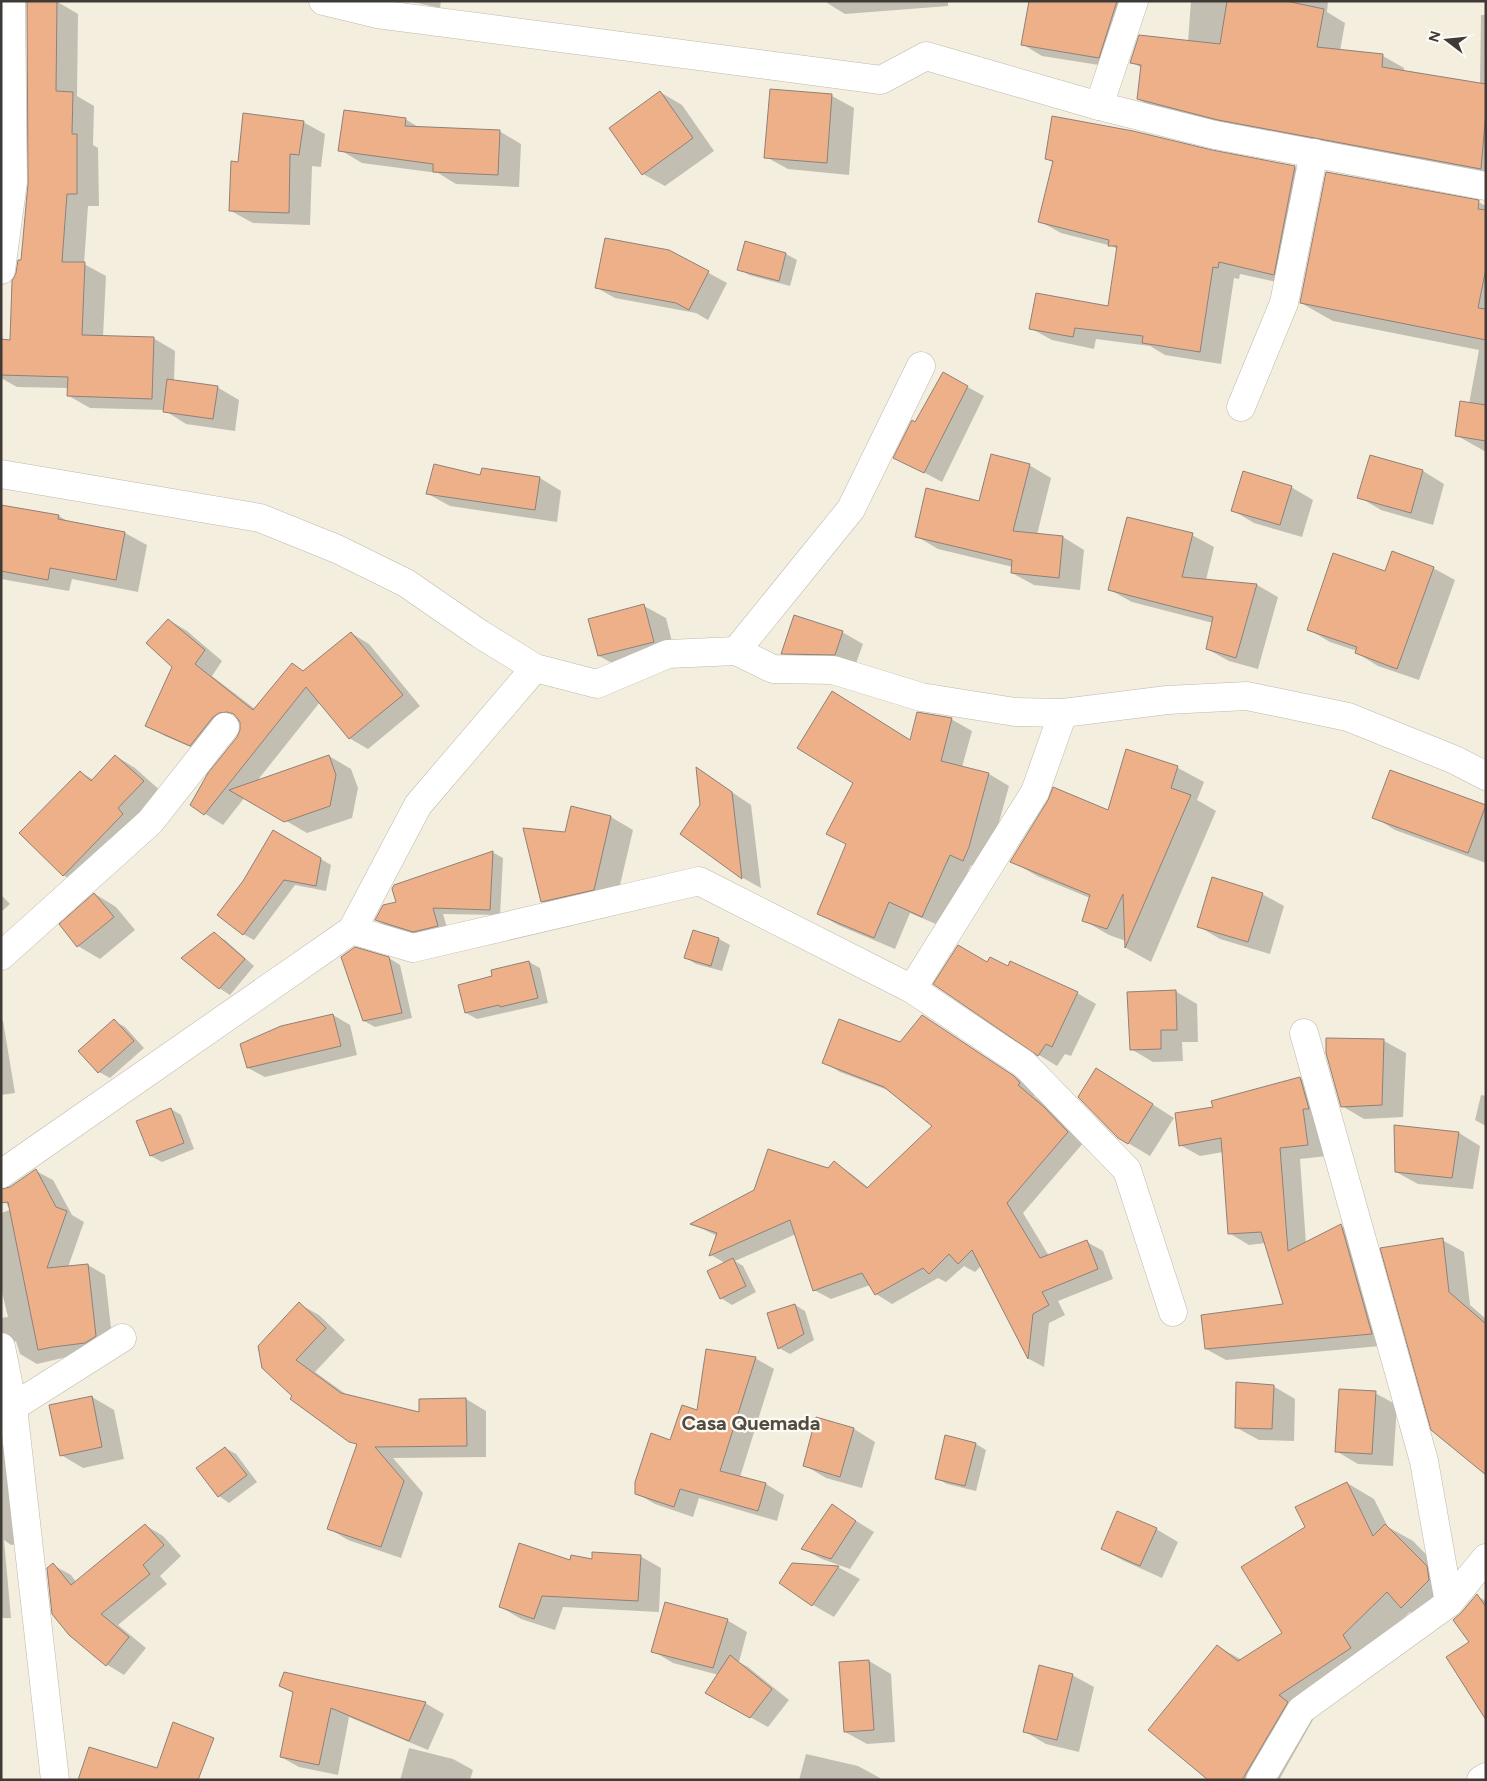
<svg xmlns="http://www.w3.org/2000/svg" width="1487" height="1781" viewBox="0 0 1487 1781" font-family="Figtree,sans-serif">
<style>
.shadow{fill:#0003;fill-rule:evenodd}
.building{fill:#eeb088;stroke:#8e8179}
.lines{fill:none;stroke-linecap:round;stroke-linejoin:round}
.minor-casing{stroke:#bfb8aa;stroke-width:29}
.minor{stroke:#fff;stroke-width:28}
.labels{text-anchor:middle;stroke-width:4.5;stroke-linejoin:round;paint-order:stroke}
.neighbourhood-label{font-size:20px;font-weight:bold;fill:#534d41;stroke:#fefbf6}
</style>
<rect width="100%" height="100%" fill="#f4eedf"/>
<g class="shadow">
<polygon points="56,1 78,14 77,96 94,106 93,145 98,148 99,206 88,206 84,264 106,276 103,337 153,338 175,351 174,381 217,387 239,400 235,431 186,424 164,410 90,408 69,396 69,388 17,387 1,378 1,341 11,341"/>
<polygon points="408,1 441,1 440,8"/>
<polygon points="824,1 948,1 948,6 845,14"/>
<polygon points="1088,1 1137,1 1118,68 1042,56 1022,44"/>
<polygon points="1191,1 1328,1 1327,12 1345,23 1340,51 1383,56 1404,68 1404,72 1480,84 1481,15 1486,15 1486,178 1160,111 1138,99 1142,68 1131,62 1188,42"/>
<polygon points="771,90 832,96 854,108 849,175 788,169 766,157"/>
<polygon points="660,92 682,105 714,151 665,186 643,174"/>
<polygon points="405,119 420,128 499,131 521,144 519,187 456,184 438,173 362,163 340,150"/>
<polygon points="303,122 325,134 321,167 312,166 310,225 253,223 231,211 239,163"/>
<polygon points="1212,152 1295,167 1316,180 1295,286 1240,274 1239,279 1234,278 1221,364 1165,355 1150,346 1096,339 1094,349 1052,340 1030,328 1109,308 1117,249 1112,246 1061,233 1039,221 1054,163 1046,158"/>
<polygon points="1478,202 1486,206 1486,452 1456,435 1469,404 1479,350 1333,321 1301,303"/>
<polygon points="746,243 786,254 797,260 790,286 749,275 739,269"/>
<polygon points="670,252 727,283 708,320 696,313 615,298 597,288"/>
<polygon points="944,374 984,396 942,482 895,457"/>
<polygon points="1029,465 1051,478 1037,535 1063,537 1084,550 1080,590 1034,585 1012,573 1013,567 938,549 916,536 980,503"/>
<polygon points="1423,471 1444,484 1433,525 1381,510 1359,497"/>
<polygon points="481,477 540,478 561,491 557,522 450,506 428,494"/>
<polygon points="1291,487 1313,500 1302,537 1254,523 1232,510"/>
<polygon points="1,506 59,516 69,522 125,533 147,545 138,592 72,579 69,591 1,579"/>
<polygon points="1192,535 1214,547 1206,580 1257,585 1278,597 1258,669 1229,661 1207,649 1213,623 1132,602 1110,590"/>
<polygon points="1433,568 1455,580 1419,680 1378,666 1357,653 1357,651 1330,642 1308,629 1386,572"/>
<polygon points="644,606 666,618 675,654 621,668 599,656"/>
<path d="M 169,620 L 187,631 L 222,661 L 212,676 L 255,709 L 292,664 L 304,672 L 351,633 L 369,644 L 420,706 L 368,749 L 349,738 L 320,702 L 257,781 L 329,756 L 351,769 L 358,788 L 352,818 L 307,833 L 245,797 L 223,825 L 191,805 L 238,737 L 242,730 L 241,722 L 237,722 L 209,755 L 165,736 L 147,726 L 173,667 ZM 222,707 L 237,716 L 237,719 L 221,709 Z"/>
<polygon points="842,632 863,644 855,666 803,665 783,653"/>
<polygon points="951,719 972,731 962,767 989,774 1009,786 989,858 983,871 971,865 943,927 910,913 895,949 838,925 818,913 847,844 854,782 911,741"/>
<polygon points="1127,751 1178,768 1204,782 1197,800 1216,811 1151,962 1126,948 1126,941 1109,935 1083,920 1090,898 1037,876 1012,861 1109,811"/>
<polygon points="116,756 135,768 163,793 83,887 63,875 80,772 94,780"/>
<polygon points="698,769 751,805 761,888 743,878 682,833 702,805"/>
<polygon points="1391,772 1486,807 1486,863 1395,830 1374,817"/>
<polygon points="572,808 611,817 633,830 616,902 564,914 542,901 566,833"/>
<polygon points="274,831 331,865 326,891 295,885 254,940 243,934 244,881"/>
<polygon points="492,852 503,858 500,915 443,914 448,931 425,937 387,926 376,920 398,903"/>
<polygon points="95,894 116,907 135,930 100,959 78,946 61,925"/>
<polygon points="1262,894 1284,906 1270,954 1220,939 1198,926"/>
<polygon points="1,895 10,904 1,912"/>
<polygon points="694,932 719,939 730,945 722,971 696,964 686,958"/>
<polygon points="214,934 225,940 254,966 230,995 219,988"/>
<polygon points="389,958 400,965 412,1018 375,1027 364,1021"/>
<polygon points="529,962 540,968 548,1003 477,1019 466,1013 494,977"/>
<polygon points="988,963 1009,967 1077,993 1096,1004 1071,1056 1065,1054 1057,1066 1039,1055"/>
<polygon points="1175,991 1197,1004 1198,1042 1182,1042 1183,1061 1153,1062 1131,1049"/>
<polygon points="333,1015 350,1025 357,1055 265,1077 248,1068 282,1027"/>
<polygon points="923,1016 1031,1087 1036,1093 1034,1096 1061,1118 1084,1142 1023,1213 1049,1256 1087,1242 1103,1251 1113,1279 1058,1301 1065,1315 1049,1323 1044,1367 1029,1359 981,1266 975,1272 964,1266 946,1282 938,1278 892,1304 876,1294 870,1285 831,1299 814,1290 796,1234 735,1261 743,1266 756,1292 732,1305 721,1298 708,1272 725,1263 711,1255 717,1236 693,1224 829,1169 834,1163 850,1173 869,1188 934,1126 893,1092 840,1072 824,1062 901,1043"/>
<polygon points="1,1020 3,1021 15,1093 1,1095"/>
<polygon points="114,1021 125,1027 144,1048 110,1078 99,1072 80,1051"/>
<polygon points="1384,1041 1406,1053 1403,1117 1364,1119 1342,1106"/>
<polygon points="1097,1069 1174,1118 1150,1156 1128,1143"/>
<polygon points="1300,1078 1320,1090 1327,1156 1300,1159 1306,1244 1341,1226 1361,1237 1391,1345 1226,1360 1206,1349 1284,1305 1266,1243 1249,1245 1229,1233 1223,1152 1200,1156 1180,1145 1214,1108"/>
<polygon points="1481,1095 1486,1096 1486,1126 1475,1120"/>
<polygon points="171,1109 181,1115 194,1149 162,1162 151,1156 138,1122"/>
<polygon points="1459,1133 1480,1146 1473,1189 1418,1184 1396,1172"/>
<polygon points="36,1171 53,1180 72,1215 84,1222 68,1267 88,1265 105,1275 113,1346 37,1364 20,1354 16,1341 8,1345 1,1371 1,1318 8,1317 1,1288 1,1213 10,1210 1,1194"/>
<polygon points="1442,1240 1464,1252 1470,1305 1486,1319 1486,1473 1433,1429"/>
<polygon points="299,1304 319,1315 345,1340 315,1372 347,1395 420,1413 466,1399 486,1411 486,1457 393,1458 423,1493 401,1558 348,1540 328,1528 358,1445 349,1440 294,1395"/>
<polygon points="795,1305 805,1311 814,1340 790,1354 779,1348"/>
<polygon points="755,1358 774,1369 740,1477 766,1484 784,1495 777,1521 699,1498 693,1517 655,1504 636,1493 671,1442 698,1411"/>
<polygon points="1273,1386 1295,1399 1294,1441 1259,1440 1237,1428"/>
<polygon points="1375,1393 1397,1405 1393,1466 1358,1464 1336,1451"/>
<polygon points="92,1397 114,1410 124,1459 83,1468 61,1455"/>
<polygon points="854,1429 875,1442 862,1488 826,1478 804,1465"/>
<polygon points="1,1444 26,1458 36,1541 11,1545 4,1540 11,1618 1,1618"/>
<polygon points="976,1444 986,1450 976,1491 947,1484 936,1478"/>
<polygon points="225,1448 236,1454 257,1482 229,1503 219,1496 198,1468"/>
<polygon points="1347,1483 1374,1499 1388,1527 1413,1541 1454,1583 1429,1623 1410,1612 1305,1711 1314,1718 1279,1780 1210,1780 1217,1646 1242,1660 1284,1633 1307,1528"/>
<polygon points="832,1506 874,1532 850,1569 822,1559 803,1549"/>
<polygon points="145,1525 163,1536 181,1556 160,1576 167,1584 118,1625 146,1648 124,1675 106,1664 53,1565 71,1575 76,1582"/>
<polygon points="1156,1529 1178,1542 1162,1578 1124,1561 1102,1549"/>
<polygon points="640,1556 661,1568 659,1612 563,1607 555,1630 521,1619 501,1607 571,1561"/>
<polygon points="838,1567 860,1579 834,1617 813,1605"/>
<polygon points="1477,1596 1486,1601 1486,1711 1471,1642 1462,1614"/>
<polygon points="727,1620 747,1632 739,1662 748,1667 789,1700 768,1727 724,1703 719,1675 673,1663 653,1651"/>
<polygon points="869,1661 891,1674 895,1742 867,1744 845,1732"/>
<polygon points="1072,1675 1094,1687 1079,1752 1046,1744 1024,1731"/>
<polygon points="281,1686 425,1703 444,1714 428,1750 349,1717 338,1775 299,1767 281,1757 294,1693"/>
<polygon points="409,1748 453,1759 473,1770 470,1780 400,1780"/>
<polygon points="806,1754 858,1766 880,1778 880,1780 799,1780"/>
</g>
<g class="building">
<polygon points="27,1 57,1 56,91 73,92 72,134 77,134 77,194 67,194 62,262 85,262 82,335 154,337 152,399 67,396 68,377 1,375 1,339 10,340 12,281 16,273 18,260 21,260 28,184"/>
<polygon points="1029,1 1117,1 1099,58 1021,45"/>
<polygon points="1227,1 1286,1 1324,9 1317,47 1383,54 1382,67 1486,84 1486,111 1481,169 1218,120 1137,99 1141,65 1130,63 1139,35 1220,44"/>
<polygon points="770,89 832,94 827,163 764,158"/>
<polygon points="660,91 693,138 642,175 609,128"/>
<polygon points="344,110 406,118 405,126 500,130 498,175 433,172 433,164 338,151"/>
<polygon points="243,113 304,121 299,155 290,154 289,213 229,211 231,161 238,162"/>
<polygon points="1052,116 1133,131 1212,150 1295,166 1274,275 1219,262 1218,268 1213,267 1200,352 1142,343 1143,336 1075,328 1073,337 1029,329 1036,293 1108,306 1117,246 1108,246 1109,240 1038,222 1053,161 1045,159"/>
<polygon points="1326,172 1479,200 1478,209 1486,210 1486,268 1478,308 1486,309 1486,340 1300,303"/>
<polygon points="605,238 669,250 709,271 689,310 676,303 595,288"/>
<polygon points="745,241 786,253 779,281 737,270"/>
<polygon points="943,372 968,386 924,473 893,458 912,420 915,422"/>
<polygon points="167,379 218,386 213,419 163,412"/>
<polygon points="1460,401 1486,405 1486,441 1455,436"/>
<polygon points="991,454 1030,464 1013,531 1063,536 1059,578 1011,573 1012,560 915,537 926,488 979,501"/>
<polygon points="1370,455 1423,470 1411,513 1357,498"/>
<polygon points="434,464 480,475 482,468 540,477 535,510 426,494"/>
<polygon points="1243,471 1292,486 1280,525 1231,511"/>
<polygon points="1,505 59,515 58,519 125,532 116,580 50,568 48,580 1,571"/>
<polygon points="1127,517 1193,533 1182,577 1257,584 1236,658 1206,649 1213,617 1108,590"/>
<polygon points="1392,551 1434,567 1397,669 1355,653 1357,647 1307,630 1333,553 1385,571"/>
<polygon points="644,604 654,642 598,656 588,619"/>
<polygon points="794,615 843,631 835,655 781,654"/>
<polygon points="168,619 205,650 195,664 253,710 292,663 303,671 351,632 403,695 349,739 306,687 204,815 190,805 208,773 237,737 240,730 240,722 234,714 227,712 219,713 213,717 190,746 145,726 172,667 146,643"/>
<polygon points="832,691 910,740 917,712 952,718 941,761 989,773 969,847 963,861 950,855 922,917 889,902 874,938 817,914 846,844 826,834 853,783 797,748"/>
<polygon points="1126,749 1178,766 1171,788 1191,795 1125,948 1123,894 1107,929 1082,921 1090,895 1010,862 1048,800 1053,787 1108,810"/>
<polygon points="115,755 144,781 118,808 123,814 63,876 19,833 80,771 91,781"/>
<polygon points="329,755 336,775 330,806 284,822 229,790"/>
<polygon points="696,767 732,792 742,879 680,834 700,805"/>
<polygon points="1390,770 1486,805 1468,853 1372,818"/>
<polygon points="571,806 611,816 594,890 541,902 523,828 565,832"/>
<polygon points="273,830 321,858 316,886 284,880 243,935 217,915 243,881"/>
<polygon points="493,851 490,910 433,908 438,926 413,932 375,920 383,905 396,902 392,889 394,885"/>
<polygon points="1212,877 1263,893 1248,942 1197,927"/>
<polygon points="94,893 114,917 77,947 59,924"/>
<polygon points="693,930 719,938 711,966 684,958"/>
<polygon points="214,932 245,959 219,989 181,958"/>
<polygon points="958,945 987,962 990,957 1008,966 1010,961 1078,992 1052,1047 1046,1044 1038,1056 933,984"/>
<polygon points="355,947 389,957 402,1013 363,1021 341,957"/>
<polygon points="529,961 538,998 500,1007 499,1005 465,1013 458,985 492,976 491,970"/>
<polygon points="1176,990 1177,1030 1161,1030 1161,1049 1130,1050 1127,992"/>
<polygon points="333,1014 341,1046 247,1068 240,1044 281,1026"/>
<polygon points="922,1015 1014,1076 1020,1083 1018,1085 1044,1107 1068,1132 1007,1203 1040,1258 1087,1240 1098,1269 1042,1292 1049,1305 1033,1314 1028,1359 972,1250 958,1264 949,1254 929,1274 923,1268 875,1295 862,1273 813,1291 790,1220 709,1256 717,1233 690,1224 754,1190 768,1149 828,1168 834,1161 867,1188 932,1126 884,1087 822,1063 839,1019 900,1042"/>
<polygon points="114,1019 134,1041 98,1073 78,1051"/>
<polygon points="1326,1038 1384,1039 1382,1105 1341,1107 1326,1053"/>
<polygon points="1096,1068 1153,1104 1128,1144 1118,1138 1078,1097"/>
<polygon points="1300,1077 1309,1109 1303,1109 1308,1145 1280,1148 1288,1251 1341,1224 1372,1334 1205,1349 1201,1315 1283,1304 1261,1232 1228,1234 1221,1138 1179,1146 1175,1113 1213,1107 1211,1101"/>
<polygon points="171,1108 184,1143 150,1156 136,1121"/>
<polygon points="1394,1125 1459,1132 1452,1178 1395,1172"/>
<polygon points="36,1169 56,1207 67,1211 47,1268 88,1264 96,1336 85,1343 53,1347 38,1350 8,1202 1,1203 1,1189 10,1187"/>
<polygon points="1443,1238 1449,1292 1486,1324 1486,1475 1431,1430 1380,1248"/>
<polygon points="733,1258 746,1286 720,1299 707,1271"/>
<polygon points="299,1302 326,1328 296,1360 341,1393 419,1412 419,1399 466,1398 467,1446 375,1447 404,1481 381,1547 327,1529 357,1444 349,1442 290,1399 292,1396 262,1368 258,1346"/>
<polygon points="795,1304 804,1334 778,1349 767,1313"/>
<polygon points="706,1349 756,1357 720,1471 766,1483 758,1511 680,1489 674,1507 635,1494 635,1482 651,1433 670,1440 682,1405 697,1410"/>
<polygon points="1236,1382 1274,1385 1272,1429 1235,1428"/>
<polygon points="1339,1389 1376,1391 1372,1454 1335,1452"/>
<polygon points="92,1396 102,1447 60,1456 49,1405"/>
<polygon points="816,1417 854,1428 840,1477 803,1466"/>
<polygon points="945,1435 976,1443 965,1486 935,1479"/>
<polygon points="225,1447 247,1475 218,1497 196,1468"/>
<polygon points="1347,1482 1373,1536 1385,1524 1427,1566 1429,1580 1401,1608 1387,1592 1343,1635 1351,1648 1279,1695 1288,1702 1242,1780 1208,1780 1148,1730 1217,1645 1238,1661 1282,1633 1241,1567 1305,1527 1295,1507"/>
<polygon points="832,1504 856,1521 831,1559 801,1549"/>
<polygon points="1117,1511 1157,1528 1140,1566 1101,1549"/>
<polygon points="145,1524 164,1545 143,1565 150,1574 101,1614 129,1637 106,1666 69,1635 52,1614 47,1568 53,1563 71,1585"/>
<polygon points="519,1543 570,1560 571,1555 592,1559 592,1552 641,1555 638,1601 542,1596 534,1619 499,1607"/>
<polygon points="792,1563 839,1566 812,1606 779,1583"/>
<polygon points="1477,1594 1486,1607 1486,1720 1446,1657 1469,1642 1453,1620 1461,1613"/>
<polygon points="665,1602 728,1619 713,1668 651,1652"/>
<polygon points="730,1655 772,1689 750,1718 705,1693"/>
<polygon points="869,1660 874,1730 844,1732 839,1662"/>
<polygon points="1039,1665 1073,1674 1057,1740 1023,1732"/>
<polygon points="284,1672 315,1679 426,1702 409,1741 331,1708 319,1765 280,1757 293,1692 279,1686"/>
<polygon points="173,1722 214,1738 198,1780 78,1780 89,1747 157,1768"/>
</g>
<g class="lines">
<defs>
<g id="minor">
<polyline points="323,1 377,14 881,80 926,56 1099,106 1215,135 1486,186"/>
<polyline points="1099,106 1134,1"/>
<polyline points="1,270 13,182 11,1"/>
<polyline points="1241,407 1284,303 1314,153"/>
<polyline points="1,474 260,518 337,549 406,583 480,634 535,668 597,684 668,654 736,651 773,669 833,670 921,697 1015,712 1063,713 1167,700 1247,696 1348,717 1455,760 1486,776"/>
<polyline points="736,651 851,509 921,366"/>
<polyline points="352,930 413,948 699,881 912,989 1035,792 1063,713"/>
<polyline points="1,956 150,822 225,727"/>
<polyline points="912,989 1024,1064 1127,1170 1173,1312"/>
<polyline points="1304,1033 1424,1461 1449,1603"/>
<polyline points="1,1174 352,930 418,805 535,668"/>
<polyline points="1,1347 13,1407 55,1780"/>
<polyline points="1,1410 13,1407 122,1338"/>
<polyline points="1260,1780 1301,1710 1449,1603 1486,1558"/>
<polyline points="1481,1780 1486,1777"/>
</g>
</defs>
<use href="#minor" class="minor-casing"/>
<use href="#minor" class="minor"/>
</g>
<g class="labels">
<g class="neighbourhood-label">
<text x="751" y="1430">Casa Quemada</text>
</g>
</g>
<rect width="1487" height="1781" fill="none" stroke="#3e3b36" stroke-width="5"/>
<g transform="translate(1447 40) rotate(286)" stroke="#fefbf6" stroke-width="4" paint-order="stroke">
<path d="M0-4L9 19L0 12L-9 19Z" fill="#3e3b36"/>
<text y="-8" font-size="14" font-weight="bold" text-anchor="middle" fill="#3e3b36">N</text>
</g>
</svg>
